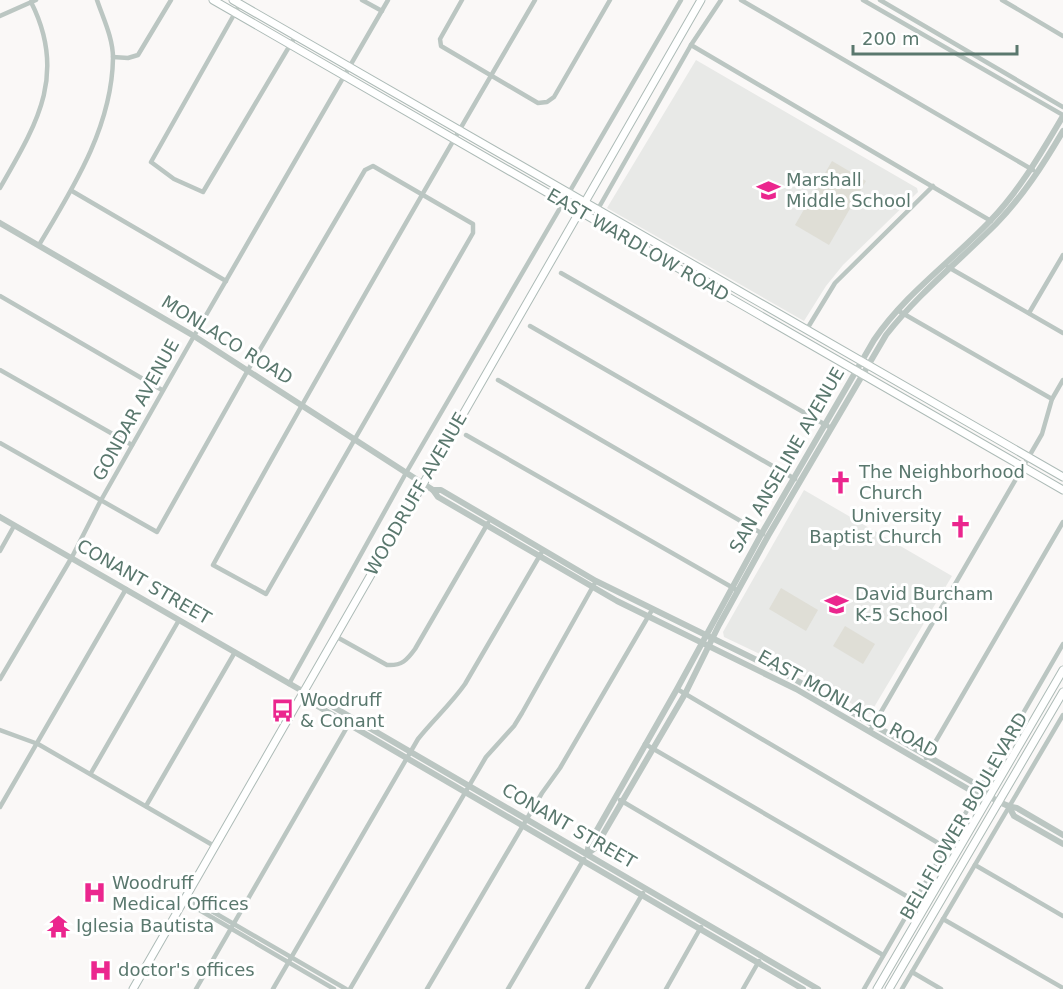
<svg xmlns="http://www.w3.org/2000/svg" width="1063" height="989" viewBox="0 0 1063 989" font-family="'DejaVu Sans',sans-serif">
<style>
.built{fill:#e8e9e7}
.green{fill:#dfded6}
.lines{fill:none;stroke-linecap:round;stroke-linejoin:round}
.secondary-casing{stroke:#adbbb7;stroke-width:9}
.minor{stroke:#bbc6c2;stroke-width:4.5}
.tertiary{stroke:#bbc6c2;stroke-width:6}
.secondary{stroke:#fff;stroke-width:7}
.labels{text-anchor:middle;stroke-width:6;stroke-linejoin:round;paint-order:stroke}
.poi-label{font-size:18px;fill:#5a786e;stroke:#fff;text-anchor:start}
.street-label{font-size:18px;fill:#5a786e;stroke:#fff}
</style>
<rect width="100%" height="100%" fill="#faf8f7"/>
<g class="built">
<polygon points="696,60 917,188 918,192 843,265 826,286 804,321 607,208"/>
<polygon points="804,490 952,576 870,714 785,666 724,637 723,632"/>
</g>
<g class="green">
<polygon points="832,161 866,181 829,245 795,225"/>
<polygon points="781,588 818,610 806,631 769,609"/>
<polygon points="845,626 875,644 863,664 833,646"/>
</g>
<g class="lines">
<defs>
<g id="secondary">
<polyline points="213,0 1063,490"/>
<polyline points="233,0 1063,477"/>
<polyline points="133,989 701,0"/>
<polyline points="877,989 1063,670"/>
<polyline points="889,989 1063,692"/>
</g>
</defs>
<use href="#secondary" class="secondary-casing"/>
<g class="minor">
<polyline points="362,0 382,11"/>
<polyline points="462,0 440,39 441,46 538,103 547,102 554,97 610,0"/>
<polyline points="741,0 1033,170"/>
<polyline points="863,0 1063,115"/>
<polyline points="880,0 1063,107"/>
<polyline points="1002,0 1063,36"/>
<polyline points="240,4 151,162 174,179 203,192 296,35"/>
<polyline points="0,16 36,0"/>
<polyline points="691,45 991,221"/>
<polyline points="113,57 128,58 138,55 171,0"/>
<path d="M 0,188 C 36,125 68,75 31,2"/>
<polyline points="72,191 226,281"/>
<polyline points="598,209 691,45 721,0"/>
<path d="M 39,245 C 73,188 112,127 113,58 C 113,38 103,18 97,0"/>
<polyline points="948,267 1063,333"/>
<polyline points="561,273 831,428"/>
<polyline points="0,296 162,390"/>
<polyline points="897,310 1052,399"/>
<polyline points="1029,313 1063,255"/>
<polyline points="530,326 795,479"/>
<polyline points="807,329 835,283 933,186"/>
<polyline points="0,370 132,445"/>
<polyline points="498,380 763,534"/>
<polyline points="466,435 735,589"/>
<path d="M 0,443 L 157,532 L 248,370 L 365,170 L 373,166 L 473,224 L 473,233 L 266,594 L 213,565 C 317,375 426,187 535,0"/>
<polyline points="0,551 14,526"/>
<path d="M 335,636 L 387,665 C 402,666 407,660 415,649 L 488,523"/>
<polyline points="0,679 72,557 100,502 194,336 388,0"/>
<polyline points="289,684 406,473 681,0"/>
<polyline points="677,689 945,847"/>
<polyline points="0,730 38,744 216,847"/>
<polyline points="870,731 1042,434 1052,399 1063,380"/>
<polyline points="645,744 915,901"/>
<polyline points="926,758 1063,522"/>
<polyline points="91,773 179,620"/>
<polyline points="620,800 883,955"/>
<polyline points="146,806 235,652"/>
<polyline points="0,807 126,589"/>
<polyline points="975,865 1063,916"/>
<polyline points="186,899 196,902 346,989"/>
<polyline points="188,901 196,908 334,989"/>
<polyline points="943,919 1063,988"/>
<polyline points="912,972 941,989"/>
<polyline points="196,989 350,722"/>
<path d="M 273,989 L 418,739 C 433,720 451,704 465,684 L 543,550"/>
<polyline points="350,989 486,757 514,726 522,713 596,581"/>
<polyline points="427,989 542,793 560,768 652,610"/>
<polyline points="508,989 584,859"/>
<polyline points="587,989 643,893"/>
<polyline points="666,989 701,927"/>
<polyline points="743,989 759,961"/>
<polyline points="864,989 1063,644"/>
<polyline points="902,989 1063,715"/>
</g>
<g class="tertiary">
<polyline points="0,223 194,336 433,490 438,497 617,601 796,689 970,790 979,789"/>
<path d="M 433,490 L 441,490 L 596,581 L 789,676 L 974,783 C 983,794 1003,806 1017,808 L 1063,835"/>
<polyline points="0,517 304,692 318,698 818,989"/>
<polyline points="306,695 314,704 803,989"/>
<polyline points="1009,807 1014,816 1063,844"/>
<path d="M 587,854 L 589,844 L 677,689 L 762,533 L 874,340 C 905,294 952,261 990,221 C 1020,190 1041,153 1063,116"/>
<path d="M 587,854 L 595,848 L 685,694 L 719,625 L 768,536 L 886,335 C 918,294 959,261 996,224 C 1023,196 1043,165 1063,131"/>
</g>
<use href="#secondary" class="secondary"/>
</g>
<defs>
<symbol id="school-bare" viewBox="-9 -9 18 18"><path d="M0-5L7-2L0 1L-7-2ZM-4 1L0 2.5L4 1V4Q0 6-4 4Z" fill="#eb268e" stroke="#fff" stroke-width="2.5" paint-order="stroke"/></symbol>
<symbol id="church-bare" viewBox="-9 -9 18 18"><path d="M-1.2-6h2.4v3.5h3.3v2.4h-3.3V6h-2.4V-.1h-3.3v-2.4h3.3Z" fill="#eb268e" stroke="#fff" stroke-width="2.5" paint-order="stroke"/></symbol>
<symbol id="bus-bare" viewBox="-9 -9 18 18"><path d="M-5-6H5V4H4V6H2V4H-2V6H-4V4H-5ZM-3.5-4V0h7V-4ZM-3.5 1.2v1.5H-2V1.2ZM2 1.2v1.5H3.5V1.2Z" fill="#eb268e" stroke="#fff" stroke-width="2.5" paint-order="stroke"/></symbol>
<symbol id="hospital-bare" viewBox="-9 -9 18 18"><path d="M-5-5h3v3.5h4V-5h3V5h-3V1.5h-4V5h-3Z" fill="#eb268e" stroke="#fff" stroke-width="2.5" paint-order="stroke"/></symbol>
<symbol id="temple-bare" viewBox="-9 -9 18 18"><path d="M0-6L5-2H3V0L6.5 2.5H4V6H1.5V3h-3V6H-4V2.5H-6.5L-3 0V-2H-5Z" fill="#eb268e" stroke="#fff" stroke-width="2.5" paint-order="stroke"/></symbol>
</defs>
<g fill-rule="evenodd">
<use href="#school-bare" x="752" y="174" width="33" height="33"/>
<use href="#church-bare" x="824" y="466" width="33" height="33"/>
<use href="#church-bare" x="944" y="510" width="33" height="33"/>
<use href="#school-bare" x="820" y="588" width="33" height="33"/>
<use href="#bus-bare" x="266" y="694" width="33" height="33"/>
<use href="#hospital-bare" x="78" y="876" width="33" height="33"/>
<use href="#temple-bare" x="42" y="910" width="33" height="33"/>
<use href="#hospital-bare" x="84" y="954" width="33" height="33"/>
</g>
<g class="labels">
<g class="poi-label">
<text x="786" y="186">Marshall<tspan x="786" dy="21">Middle School</tspan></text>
<text x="859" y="478">The Neighborhood<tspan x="859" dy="21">Church</tspan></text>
<text x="942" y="522" text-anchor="end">University<tspan x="942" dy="21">Baptist Church</tspan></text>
<text x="855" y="600">David Burcham<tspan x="855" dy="21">K-5 School</tspan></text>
<text x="300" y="706">Woodruff<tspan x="300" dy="21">&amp; Conant</tspan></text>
<text x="112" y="889">Woodruff<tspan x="112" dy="21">Medical Offices</tspan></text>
<text x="76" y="932">Iglesia Bautista</text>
<text x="118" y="976">doctor's offices</text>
</g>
<g class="street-label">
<text transform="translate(638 245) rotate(30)" y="6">EAST WARDLOW ROAD</text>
<text transform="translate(227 340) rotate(32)" y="6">MONLACO ROAD</text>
<text transform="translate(136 410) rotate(-61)" y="6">GONDAR AVENUE</text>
<text transform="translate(787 460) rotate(-60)" y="6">SAN ANSELINE AVENUE</text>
<text transform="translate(416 494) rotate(-60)" y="6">WOODRUFF AVENUE</text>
<text transform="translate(144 582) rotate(30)" y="6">CONANT STREET</text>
<text transform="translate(848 704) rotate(29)" y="6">EAST MONLACO ROAD</text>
<text transform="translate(964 816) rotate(-60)" y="6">BELLFLOWER BOULEVARD</text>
<text transform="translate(569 826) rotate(30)" y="6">CONANT STREET</text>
</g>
</g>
<path d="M853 45v9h164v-9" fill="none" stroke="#5a786e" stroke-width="3"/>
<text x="862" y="45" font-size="18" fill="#5a786e" stroke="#ffffff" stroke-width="4.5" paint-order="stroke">200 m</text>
</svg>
